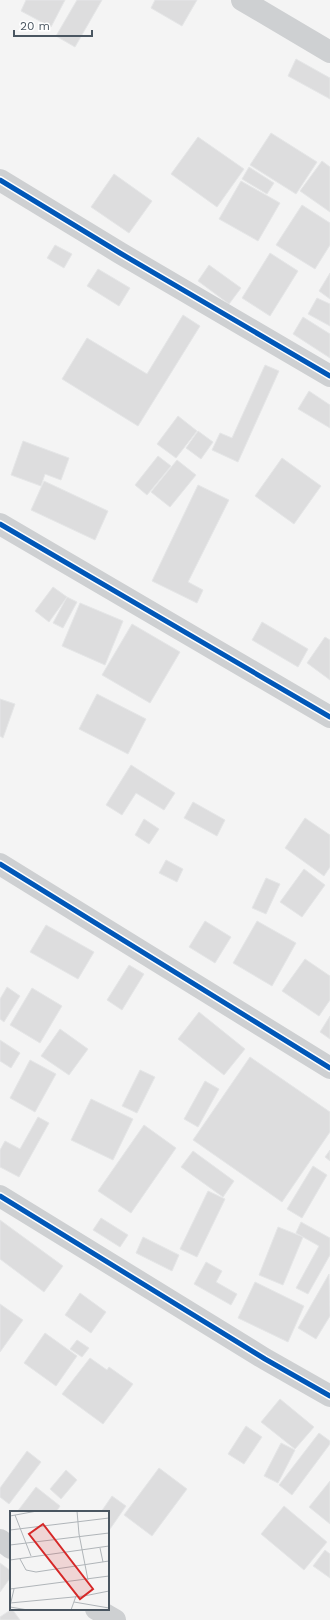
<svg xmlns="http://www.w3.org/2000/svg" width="330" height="1620" viewBox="0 0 330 1620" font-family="'Work Sans',sans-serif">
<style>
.building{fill:#ddddde;stroke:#e5e6e7}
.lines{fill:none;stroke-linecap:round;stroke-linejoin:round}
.minor{stroke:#ced0d2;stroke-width:22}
.cycleway-casing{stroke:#fff;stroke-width:8}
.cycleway{stroke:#0057b8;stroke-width:5}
.inset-road{fill:none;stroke:#b0b5b9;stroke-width:1}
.view{fill:#d62828;fill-opacity:0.15;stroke:#d62828;stroke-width:2}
.inset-edge{fill:none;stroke:#4a5661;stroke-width:2}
</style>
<rect width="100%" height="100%" fill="#f4f4f4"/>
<g class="building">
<polygon points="26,0 65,0 51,27 21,11"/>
<polygon points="77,0 102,0 75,47 56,36"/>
<polygon points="155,0 197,0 182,26 151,8"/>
<polygon points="296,59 330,78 330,99 288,76"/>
<polygon points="271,133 317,162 296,194 250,165"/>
<polygon points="198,137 244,169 217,207 171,174"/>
<polygon points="322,161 330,167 330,212 300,191"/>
<polygon points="249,167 274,183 267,194 242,179"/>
<polygon points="114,174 152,201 129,233 91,207"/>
<polygon points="241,181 280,203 258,241 219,219"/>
<polygon points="302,205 330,223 330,245 315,269 276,245"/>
<polygon points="55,245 72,254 64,268 47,258"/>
<polygon points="270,253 298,271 270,316 242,298"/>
<polygon points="209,265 241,288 229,304 198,281"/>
<polygon points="98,269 130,288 119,306 87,286"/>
<polygon points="330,273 330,299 319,291"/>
<polygon points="317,298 330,304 330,326 308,314"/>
<polygon points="183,315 200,326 138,426 62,379 87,338 147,374"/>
<polygon points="303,317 330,334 330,358 293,334"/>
<polygon points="265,365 279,371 238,462 212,450 220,433 232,438"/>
<polygon points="309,391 330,405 330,428 298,409"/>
<polygon points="178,416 197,431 176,458 157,444"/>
<polygon points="198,431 213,442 201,459 186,448"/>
<polygon points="23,441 69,458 61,480 45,474 41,486 11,475"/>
<polygon points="158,456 171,466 147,495 135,485"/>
<polygon points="282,458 321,486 294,524 255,496"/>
<polygon points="177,460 196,475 170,507 151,492"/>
<polygon points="44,481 108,511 95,540 31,510"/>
<polygon points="198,485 229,500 188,582 203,590 197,603 152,581"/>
<polygon points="53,587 67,597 49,622 35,611"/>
<polygon points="67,597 77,602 63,628 53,623"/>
<polygon points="80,603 123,621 105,665 62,646"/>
<polygon points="262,622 308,649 298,667 252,640"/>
<polygon points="132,624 180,652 150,703 102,675"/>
<polygon points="325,637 330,640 330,680 307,663"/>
<polygon points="97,694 146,719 128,754 79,729"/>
<polygon points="0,699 15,704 3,738 0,736"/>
<polygon points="131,765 175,793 164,810 136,793 122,815 106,805"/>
<polygon points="193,802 225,820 217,836 184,818"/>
<polygon points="305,818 330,835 330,867 324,876 285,848"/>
<polygon points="144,819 159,829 149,844 135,835"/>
<polygon points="166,860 183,869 177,882 159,873"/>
<polygon points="304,869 325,885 302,917 280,902"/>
<polygon points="266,878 280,884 266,914 252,908"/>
<polygon points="205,921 231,937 215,963 189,947"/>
<polygon points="257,921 296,943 272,986 233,963"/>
<polygon points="46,925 94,952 78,979 30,952"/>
<polygon points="305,959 330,976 330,1000 319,1016 282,991"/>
<polygon points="129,965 144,974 122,1010 107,1000"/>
<polygon points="7,987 20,996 4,1022 0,1019 0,999"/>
<polygon points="32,988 62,1006 40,1043 10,1025"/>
<polygon points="199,1012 245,1049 224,1075 178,1039"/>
<polygon points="330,1016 330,1039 320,1032"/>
<polygon points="60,1029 88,1049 69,1075 41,1056"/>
<polygon points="0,1040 20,1053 11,1068 0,1061"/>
<polygon points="250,1057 330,1112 330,1132 282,1202 193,1140"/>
<polygon points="30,1060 56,1074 35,1112 10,1098"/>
<polygon points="140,1070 155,1077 137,1113 122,1106"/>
<polygon points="205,1081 219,1089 198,1127 184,1119"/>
<polygon points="91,1099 133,1119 113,1160 71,1140"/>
<polygon points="38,1117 49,1123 19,1177 0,1167 0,1150 5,1141 20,1149"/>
<polygon points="144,1125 176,1148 131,1213 98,1191"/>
<polygon points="330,1150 330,1161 325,1157"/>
<polygon points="193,1151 234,1181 223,1197 181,1167"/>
<polygon points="313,1166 327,1175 302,1218 287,1209"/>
<polygon points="208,1191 225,1199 197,1257 180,1249"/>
<polygon points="101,1218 128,1235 120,1247 93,1230"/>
<polygon points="0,1220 63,1266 44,1292 0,1259"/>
<polygon points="301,1222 330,1238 330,1255 308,1294 296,1288 319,1246 296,1233"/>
<polygon points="278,1227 303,1237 283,1285 259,1275"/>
<polygon points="143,1237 179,1255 172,1271 136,1253"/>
<polygon points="206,1262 222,1271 216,1282 237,1294 231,1305 194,1284"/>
<polygon points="329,1274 330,1316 316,1339 298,1328"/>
<polygon points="255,1282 304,1306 288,1342 238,1318"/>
<polygon points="80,1293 106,1312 91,1333 65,1315"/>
<polygon points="0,1304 23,1320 0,1352"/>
<polygon points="45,1333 77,1356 56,1386 24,1363"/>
<polygon points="77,1340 89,1348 82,1357 70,1349"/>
<polygon points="90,1358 107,1370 109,1367 133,1384 103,1424 62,1394"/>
<polygon points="280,1399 314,1427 295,1449 261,1422"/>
<polygon points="246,1426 262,1437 244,1464 228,1454"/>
<polygon points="319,1433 330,1441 330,1444 292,1495 279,1485"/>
<polygon points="281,1443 295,1450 278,1483 264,1476"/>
<polygon points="27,1451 41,1462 9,1504 0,1497 0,1488"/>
<polygon points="159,1468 187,1489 152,1536 124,1515"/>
<polygon points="66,1470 77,1480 61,1499 50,1489"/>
<polygon points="330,1481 330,1524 309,1507"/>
<polygon points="36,1487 60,1506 56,1512 17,1512"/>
<polygon points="112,1496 126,1506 108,1532 108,1512 101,1512"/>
<polygon points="284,1506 327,1542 304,1570 261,1534"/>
<polygon points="325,1550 330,1554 330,1578 313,1566"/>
<polygon points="0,1563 11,1571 11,1577 0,1592"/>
<polygon points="12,1609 20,1620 0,1620 0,1617"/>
</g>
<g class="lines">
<g class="minor">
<polyline points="242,0 330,52"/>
<polyline points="0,180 120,253 330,376"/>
<polyline points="0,524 330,717"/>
<polyline points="0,864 330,1068"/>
<polyline points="0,1196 265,1359 330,1396"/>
<polyline points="0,1540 11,1548"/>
<polyline points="96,1609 115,1620"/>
</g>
<defs>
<g id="cycleway">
<polyline points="0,180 120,253 330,376"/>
<polyline points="0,524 330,717"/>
<polyline points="0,864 330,1068"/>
<polyline points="0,1196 265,1359 330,1396"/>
</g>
</defs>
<use href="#cycleway" class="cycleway-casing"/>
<use href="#cycleway" class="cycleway"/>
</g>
<g transform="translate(10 1511)">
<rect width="99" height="99" fill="#f4f4f4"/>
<path class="inset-road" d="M 67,0 L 69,23M 5,4 L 21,45M 0,5 L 27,0M 0,19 L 99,7M 69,23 L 78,69M 0,34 L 99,22M 90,37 L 93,51M 10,48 L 16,59 L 26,61 L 99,50M 0,49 L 99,35M 0,78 L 99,65M 1,91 L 4,78M 64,91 L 99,97M 0,92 L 74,85 L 99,80M 0,96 L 18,99M 61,99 L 66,85"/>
<path class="view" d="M 33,13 L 83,78 L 70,88 L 19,23 Z"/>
<rect width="99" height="99" class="inset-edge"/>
</g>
<path d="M14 30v6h78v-6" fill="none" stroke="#4a5661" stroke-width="2"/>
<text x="20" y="30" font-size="12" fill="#4a5661" stroke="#ffffff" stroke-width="3" paint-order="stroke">20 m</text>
</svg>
